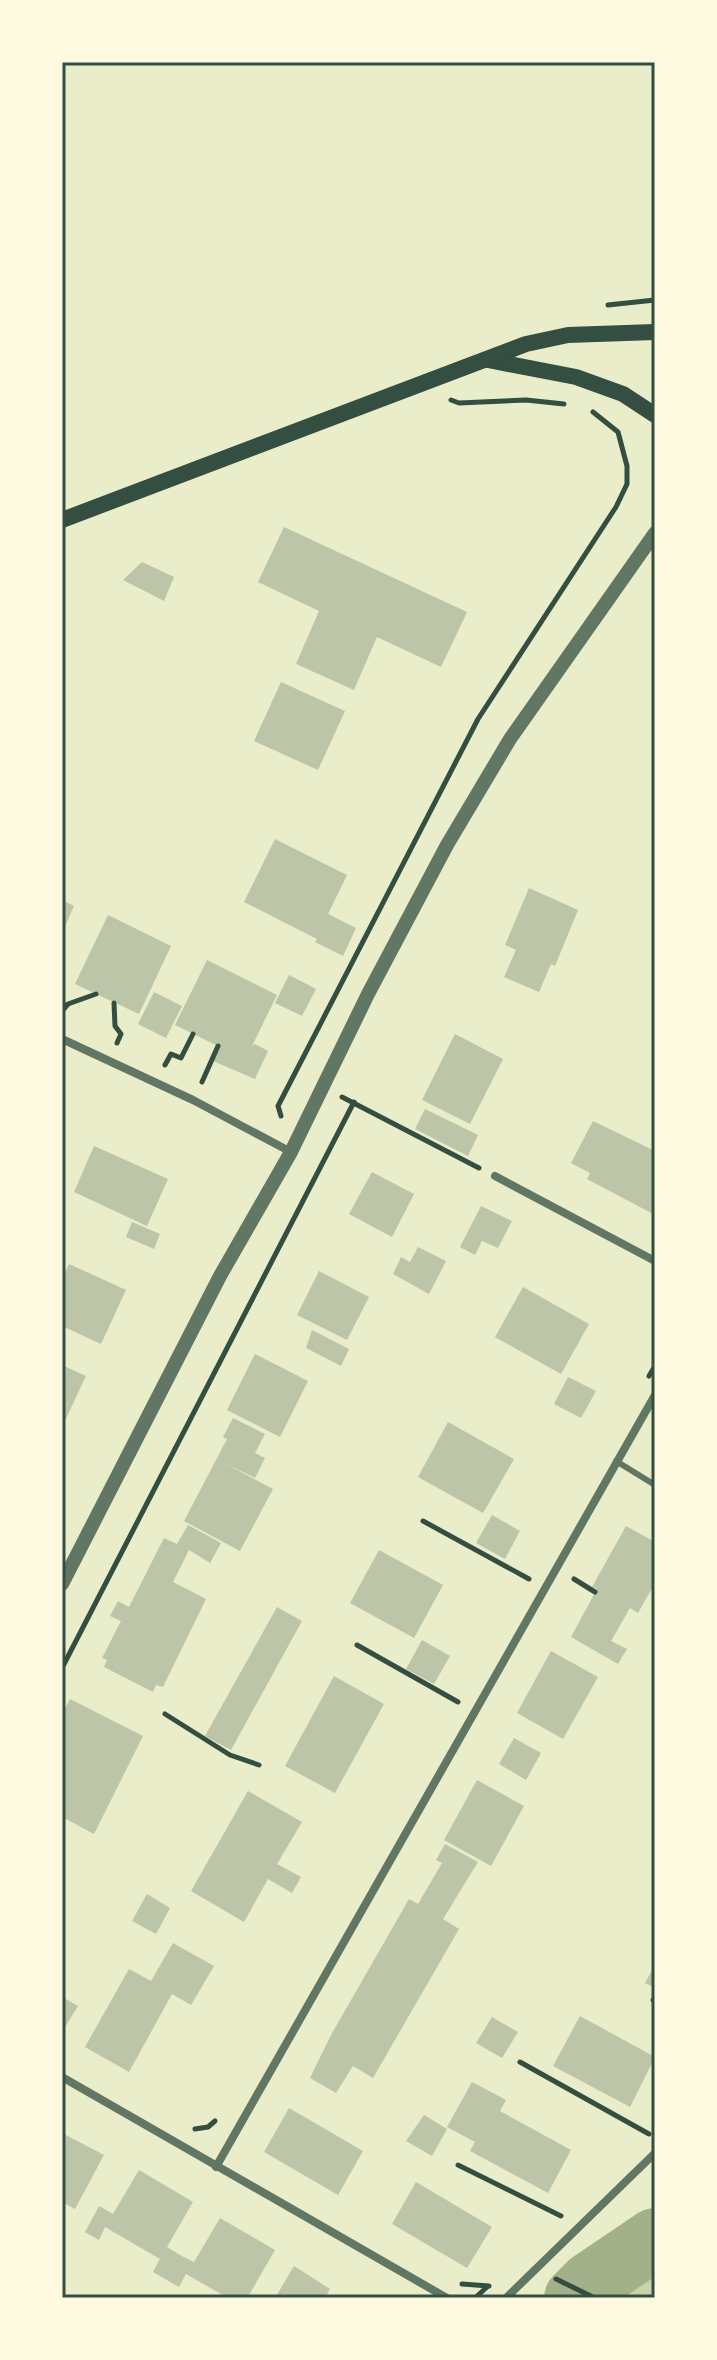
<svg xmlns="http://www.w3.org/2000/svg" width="717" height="2360" viewBox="0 0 717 2360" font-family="Jost,sans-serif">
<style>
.green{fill:#cad2ad}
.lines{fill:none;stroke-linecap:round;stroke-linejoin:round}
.river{stroke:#a3b18a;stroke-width:62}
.building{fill:#bcc5a7}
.path{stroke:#344e41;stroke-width:5}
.service{stroke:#617663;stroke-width:6}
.minor{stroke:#617663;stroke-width:8}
.tertiary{stroke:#617663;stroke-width:14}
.secondary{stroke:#344e41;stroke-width:16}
.neatline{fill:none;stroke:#344e41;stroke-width:3}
</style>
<rect width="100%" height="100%" fill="#e9edc9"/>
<polygon class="green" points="655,2256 655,2298 628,2298 612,2290"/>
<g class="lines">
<polyline class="river" points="575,2298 590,2283 655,2239"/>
</g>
<g class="building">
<polygon points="284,527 467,612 441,667 377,637 354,690 296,664 319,611 258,582"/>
<polygon points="142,562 174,577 164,601 123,580"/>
<polygon points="281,682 345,711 318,770 254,741"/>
<polygon points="275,839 347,875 328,914 356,928 343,956 315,942 317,939 244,902"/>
<polygon points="529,888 578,910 555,966 551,964 539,992 504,977 516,950 505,945"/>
<polygon points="62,900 74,906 62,933"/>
<polygon points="108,915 171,946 139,1014 75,984"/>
<polygon points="207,960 277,995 252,1046 255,1044 268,1051 255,1079 213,1061 220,1047 175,1025"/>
<polygon points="289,975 316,989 302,1016 275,1003"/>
<polygon points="154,992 182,1006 166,1038 138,1024"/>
<polygon points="455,1034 503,1059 470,1124 422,1100"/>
<polygon points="425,1109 478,1135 468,1156 415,1129"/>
<polygon points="593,1121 655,1151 655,1215 587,1179 590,1173 571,1163"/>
<polygon points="94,1146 168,1179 147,1226 74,1192"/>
<polygon points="372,1172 414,1194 392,1237 349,1214"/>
<polygon points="481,1206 512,1221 498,1248 482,1241 475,1255 460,1247"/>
<polygon points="132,1222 160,1234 154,1249 126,1237"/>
<polygon points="418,1247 446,1261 429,1294 393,1274 401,1257 410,1262"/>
<polygon points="69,1264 126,1290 101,1344 62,1326 62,1279"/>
<polygon points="319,1271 369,1297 347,1340 297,1315"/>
<polygon points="523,1287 589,1324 561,1374 495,1337"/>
<polygon points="312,1330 349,1349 341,1366 306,1348"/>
<polygon points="255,1354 308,1381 280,1437 227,1410"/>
<polygon points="62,1365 86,1376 62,1427"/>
<polygon points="568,1377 596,1391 581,1418 554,1404"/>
<polygon points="233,1418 265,1434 255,1453 265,1458 255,1478 224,1463 273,1489 240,1551 184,1521 227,1439 223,1437"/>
<polygon points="448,1422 514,1459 483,1513 418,1477"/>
<polygon points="492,1515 520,1531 505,1559 476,1543"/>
<polygon points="188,1525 221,1543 210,1563 189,1550 173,1582 206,1599 163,1687 156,1685 153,1692 104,1667 107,1660 102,1658 121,1621 110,1616 118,1601 129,1607 164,1538 177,1544"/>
<polygon points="626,1526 655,1542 655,1583 638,1613 630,1608 611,1641 627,1649 618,1664 571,1637 597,1589 592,1587"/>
<polygon points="379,1550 443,1585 414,1638 350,1603"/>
<polygon points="277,1607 302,1621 231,1750 205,1736"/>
<polygon points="422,1640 450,1656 434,1684 406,1669"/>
<polygon points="551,1651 598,1677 563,1739 517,1713"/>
<polygon points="334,1676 384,1704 335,1793 285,1766"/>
<polygon points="70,1699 143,1736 94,1834 62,1817 62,1714"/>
<polygon points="514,1738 541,1753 526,1780 499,1764"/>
<polygon points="477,1780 524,1806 491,1866 444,1840"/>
<polygon points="248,1791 302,1822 277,1864 301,1877 292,1893 268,1879 244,1922 191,1891"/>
<polygon points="445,1844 478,1862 443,1919 459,1929 373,2078 353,2066 336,2093 310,2078 331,2035 409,1899 418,1904 442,1863 436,1860"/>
<polygon points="147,1894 170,1908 156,1934 132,1921"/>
<polygon points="173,1943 214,1966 191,2005 172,1994 129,2072 85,2047 129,1969 151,1981"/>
<polygon points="655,1965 655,1988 645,1983"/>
<polygon points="62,1997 78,2006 62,2032"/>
<polygon points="580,2016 655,2057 630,2107 553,2066"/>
<polygon points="492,2017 518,2032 502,2058 476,2043"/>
<polygon points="472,2082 506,2100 500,2111 571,2150 548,2193 470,2151 475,2142 447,2127"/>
<polygon points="289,2108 363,2151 338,2195 264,2152"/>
<polygon points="424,2115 447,2129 432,2156 406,2141"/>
<polygon points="62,2133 104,2155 75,2209 62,2202"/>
<polygon points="139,2170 193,2202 167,2247 180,2255 194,2262 220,2218 275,2250 249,2295 253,2298 228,2298 186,2274 179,2287 153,2272 160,2259 105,2227 99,2240 85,2232 99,2206 113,2214"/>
<polygon points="416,2182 492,2227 467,2268 392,2224"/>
<polygon points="294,2266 330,2289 325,2298 275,2298"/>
</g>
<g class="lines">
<g class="path">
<polyline points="608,305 655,300"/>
<polyline points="451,400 459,403 526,400 564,404"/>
<polyline points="114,1003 115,1026 121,1034 117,1043"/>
<polyline points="62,1011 68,1004 96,994"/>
<polyline points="165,1065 171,1054 181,1058 193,1034"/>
<polyline points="202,1082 218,1046"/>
<polyline points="342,1097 479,1168"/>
<polyline points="281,1116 278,1106 478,719 616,507 627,484 627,466 618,432 593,412"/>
<polyline points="649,1376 655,1366"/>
<polyline points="423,1521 529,1579"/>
<polyline points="574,1579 595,1592"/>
<polyline points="357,1645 458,1702"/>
<polyline points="62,1668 354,1102"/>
<polyline points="165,1714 230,1755 259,1765"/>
<polyline points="653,2000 655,2000"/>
<polyline points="520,2062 649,2134"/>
<polyline points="195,2129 208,2127 215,2121"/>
<polyline points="458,2165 561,2216"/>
<polyline points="556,2279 595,2298"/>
<polyline points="462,2284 489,2286"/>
<polyline points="475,2298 487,2287"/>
</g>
<polyline class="service" points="616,1461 655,1485"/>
<g class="minor">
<polyline points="62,1039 193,1100 291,1152"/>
<polyline points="495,1176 655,1261"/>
<polyline points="62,2077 447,2298"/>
<polyline points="216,2167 655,1395"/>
<polyline points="506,2298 655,2153"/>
</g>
<polyline class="tertiary" points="62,1584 220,1276 291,1152 368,994 447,845 510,739 655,533"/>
<g class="secondary">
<polyline points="488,360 576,377 623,394 655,415"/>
<polyline points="62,520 526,344 568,335 655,332"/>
</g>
</g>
<rect width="717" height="2360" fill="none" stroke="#fefae0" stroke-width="128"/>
<rect x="64" y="64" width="589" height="2232" class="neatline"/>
</svg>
